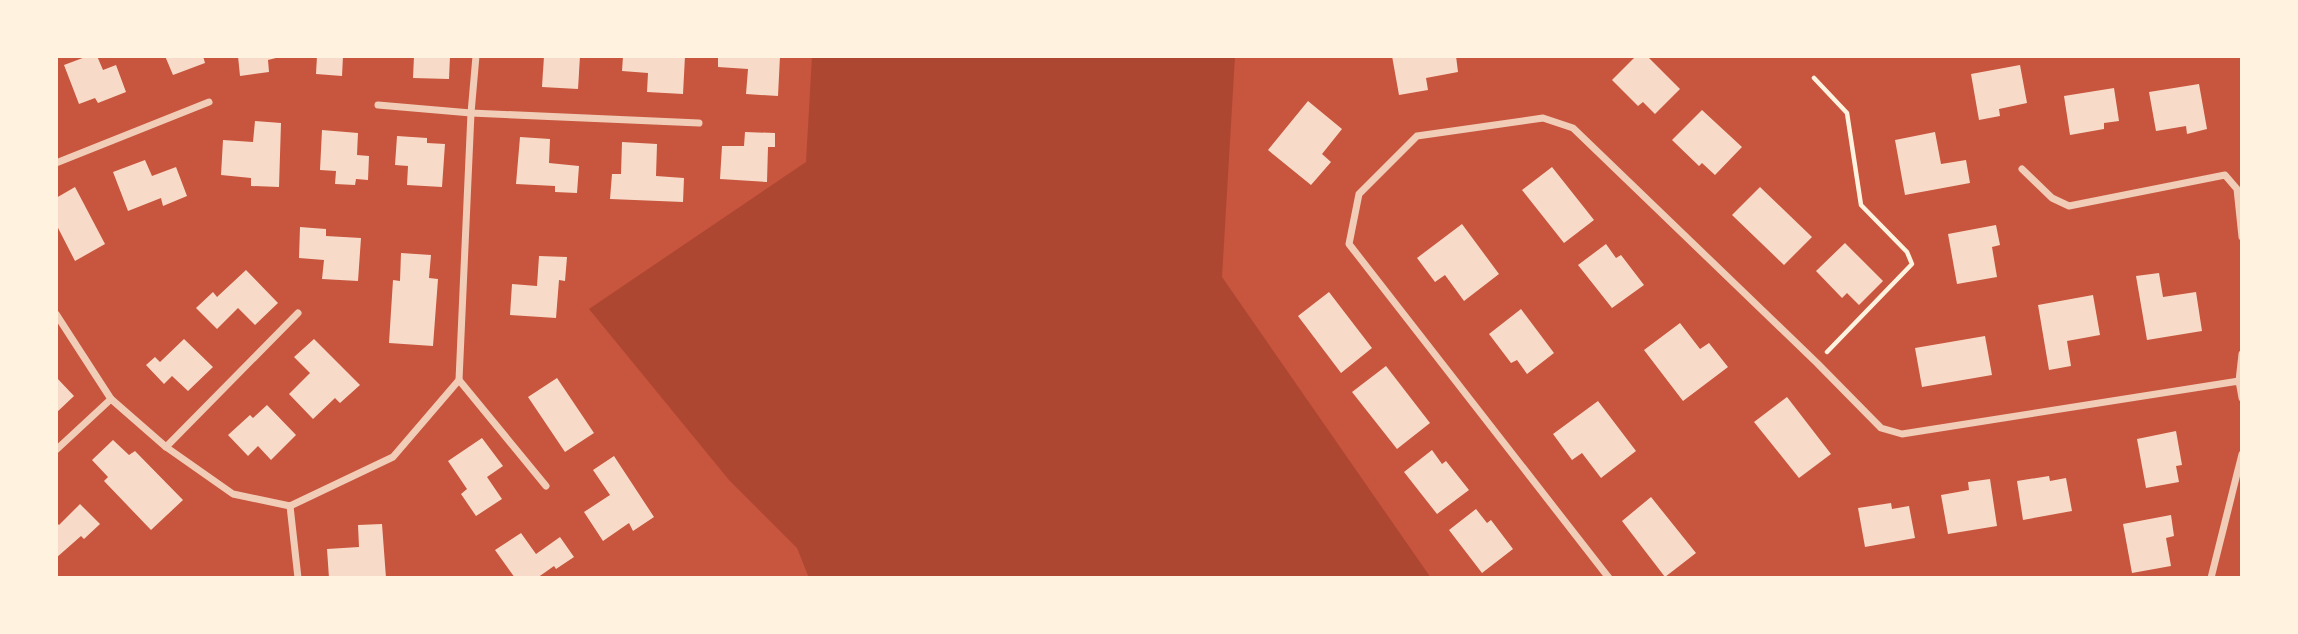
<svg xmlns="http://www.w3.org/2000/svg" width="2298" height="634" viewBox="0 0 2298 634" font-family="'Fira Sans',sans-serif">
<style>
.green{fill:#ae4732}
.building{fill:#f7dbc8}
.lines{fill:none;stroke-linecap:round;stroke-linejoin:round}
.path{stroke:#fff3e0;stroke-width:4.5}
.minor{stroke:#f1ccb7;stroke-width:7}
</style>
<rect width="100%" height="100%" fill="#c8553d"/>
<polygon class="green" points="812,56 1235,56 1222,277 1431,578 809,578 797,548 729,480 589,309 806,162"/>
<g class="building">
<polygon points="88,56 97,56 103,70 116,65 126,92 98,103 95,98 79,104 64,65"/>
<polygon points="165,56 203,56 205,63 173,75"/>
<polygon points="238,56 280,56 280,57 268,60 269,72 240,76"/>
<polygon points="317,56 343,56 342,76 316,74"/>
<polygon points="414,56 450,56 449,79 413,78"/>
<polygon points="544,56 580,56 578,89 542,87"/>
<polygon points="623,56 685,56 683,94 647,92 648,73 622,71"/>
<polygon points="718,56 780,56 778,96 746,94 748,69 718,67"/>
<polygon points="1392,56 1456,56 1458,72 1426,78 1428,90 1399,95"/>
<polygon points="1636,56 1647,56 1680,89 1655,114 1643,102 1638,106 1612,80"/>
<polygon points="2020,65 2027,103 1999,109 2000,116 1979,120 1971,74"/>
<polygon points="2199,84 2207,129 2187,134 2186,126 2156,131 2149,92"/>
<polygon points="2114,88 2119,121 2104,123 2104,129 2070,135 2064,96"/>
<polygon points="1308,101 1342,129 1322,154 1331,162 1311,185 1268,150"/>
<polygon points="1702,110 1742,147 1715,175 1702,163 1699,166 1672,140"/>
<polygon points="255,121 281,123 279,187 251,186 251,178 221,175 223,140 253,142"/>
<polygon points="322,130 358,133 357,155 369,156 368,180 356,179 355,185 335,184 336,171 320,170"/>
<polygon points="745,132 775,133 775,147 768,147 767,182 720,179 722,146 744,146"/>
<polygon points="1935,132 1941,164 1966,160 1970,183 1905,195 1895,140"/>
<polygon points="397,136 427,138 427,143 445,144 442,187 407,185 408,166 395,165"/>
<polygon points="520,137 550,139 549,163 579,166 577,193 555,192 555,186 516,184"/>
<polygon points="622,142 657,144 656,176 684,178 683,202 610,199 612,174 621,174"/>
<polygon points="145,160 152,176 176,167 187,196 163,206 161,198 128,211 113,172"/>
<polygon points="1552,167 1594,220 1564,243 1522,190"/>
<polygon points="75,187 105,244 75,261 56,224 56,198"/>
<polygon points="1760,187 1812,237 1784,265 1732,215"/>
<polygon points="1462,224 1499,274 1464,301 1445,275 1435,282 1417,258"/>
<polygon points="1996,225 2000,245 1992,247 1997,277 1957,284 1948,234"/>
<polygon points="300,227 326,229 326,236 361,238 358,281 322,279 324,260 299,258"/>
<polygon points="1845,243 1883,281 1859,305 1847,293 1842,298 1816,271"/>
<polygon points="1606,244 1616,258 1621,255 1644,285 1612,308 1578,265"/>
<polygon points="401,253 431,255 429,278 438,279 433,346 389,343 393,280 400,281"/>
<polygon points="539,256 567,257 565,281 559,280 556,318 510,315 512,284 537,286"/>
<polygon points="246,270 278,303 255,325 238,308 217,329 196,308 213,292 217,297"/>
<polygon points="2159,273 2163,297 2196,292 2202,331 2147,340 2136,276"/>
<polygon points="1329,292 1372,348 1341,373 1298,316"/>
<polygon points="2093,295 2100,335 2067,341 2071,366 2049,370 2038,305"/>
<polygon points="1521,309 1554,353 1527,374 1517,360 1511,363 1489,334"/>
<polygon points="1680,323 1700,349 1709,343 1728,367 1683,401 1644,350"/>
<polygon points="1985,336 1992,375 1922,387 1915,348"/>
<polygon points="184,339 213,367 188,391 172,376 164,384 146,365 155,357 160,362"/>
<polygon points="314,339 360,385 340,403 335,398 313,419 289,394 310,373 294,357"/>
<polygon points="1386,366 1430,423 1397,449 1352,392"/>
<polygon points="56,377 74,396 56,413"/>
<polygon points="557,378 594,433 565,452 528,397"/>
<polygon points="1787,397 1831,454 1799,478 1754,422"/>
<polygon points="1598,401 1636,451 1601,478 1582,453 1572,460 1553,434"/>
<polygon points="267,405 296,435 271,460 258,446 248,456 228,435 250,415 253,418"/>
<polygon points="2176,431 2182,465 2176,466 2179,482 2146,488 2137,439"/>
<polygon points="482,438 503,466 487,477 502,499 476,516 461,494 467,489 448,461"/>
<polygon points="113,440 129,455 135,451 183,500 151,530 104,481 108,477 92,460"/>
<polygon points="1432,450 1442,464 1446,461 1469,490 1437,514 1404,472"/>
<polygon points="614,456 654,517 633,531 629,523 603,541 584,512 610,495 593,470"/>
<polygon points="2049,476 2050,481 2066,478 2072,511 2023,520 2017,481"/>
<polygon points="1990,479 1997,526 1948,534 1941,495 1969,490 1968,482"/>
<polygon points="1651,497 1696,553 1665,577 1622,521"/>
<polygon points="1891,503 1892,509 1909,506 1915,538 1865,547 1858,508"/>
<polygon points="80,504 100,524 84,539 81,536 56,558 56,522 59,525"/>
<polygon points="1476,509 1487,523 1491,520 1513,549 1482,573 1449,530"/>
<polygon points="2171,515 2174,536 2166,538 2171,566 2132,573 2123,524"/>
<polygon points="382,524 386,578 329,578 327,549 359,547 358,525"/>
<polygon points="521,533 536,554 560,537 574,557 556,569 554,566 537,578 515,578 495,550"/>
</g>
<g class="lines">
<polyline class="path" points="1814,78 1847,113 1861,205 1907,252 1912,264 1827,352"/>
<g class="minor">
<polyline points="378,105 471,113 699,123"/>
<polyline points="56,163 209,102"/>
<polyline points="2022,169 2052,198 2069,206 2225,175 2237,189 2242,237"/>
<polyline points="56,314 111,399 166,447 233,494 290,506 393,457 459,380 471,113 476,56"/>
<polyline points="459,380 546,486"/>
<polyline points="2239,381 2242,354"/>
<polyline points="166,447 298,313"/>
<polyline points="56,450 111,399"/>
<polyline points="290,506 298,578"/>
<polyline points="1609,578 1349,244 1359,194 1417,136 1543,118 1573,128 1817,363 1881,428 1902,434 2239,381 2242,398"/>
<polyline points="2211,578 2242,454"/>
</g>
</g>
<rect width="2298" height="634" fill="none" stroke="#fff3e0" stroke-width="116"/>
</svg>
